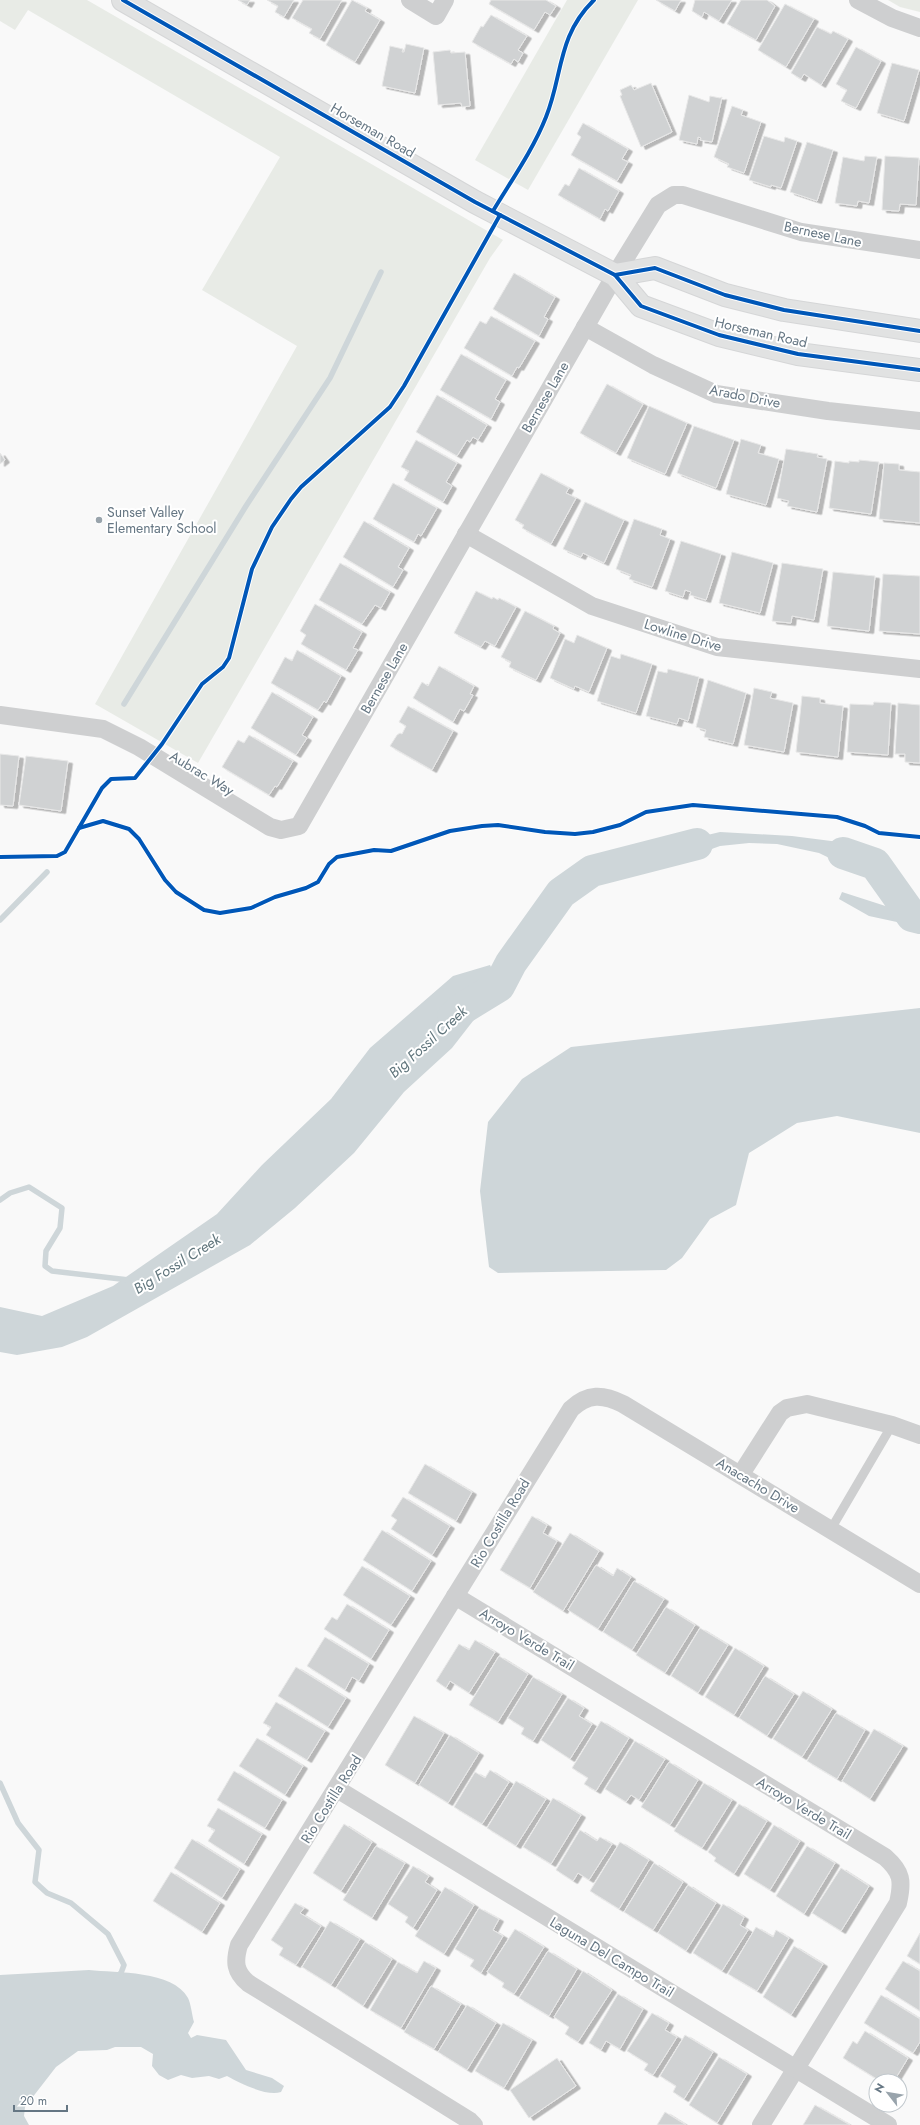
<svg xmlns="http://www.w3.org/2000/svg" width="920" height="2125" viewBox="0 0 920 2125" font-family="Jost,sans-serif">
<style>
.green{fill:#e8ebe6}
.water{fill:#ced6d9}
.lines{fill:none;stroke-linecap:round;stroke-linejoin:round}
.stream{stroke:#ced6d9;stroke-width:5.5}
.river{stroke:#ced6d9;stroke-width:32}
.building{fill:#d0d2d3;stroke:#e8e8e8;filter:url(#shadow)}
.secondary-casing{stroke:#d5d6d7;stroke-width:24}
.lane{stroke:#cecfd0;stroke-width:9}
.street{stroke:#cecfd0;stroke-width:18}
.secondary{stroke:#e1e2e2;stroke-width:22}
.cycleway-casing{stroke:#fff;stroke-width:6}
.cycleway{stroke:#0057b8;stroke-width:4}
.poi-dot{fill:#99a4ac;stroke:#fff;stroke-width:1.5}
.labels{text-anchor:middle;stroke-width:4;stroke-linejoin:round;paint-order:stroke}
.street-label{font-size:14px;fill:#657683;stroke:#fff}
.poi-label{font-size:14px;fill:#657683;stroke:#fff;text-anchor:start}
.water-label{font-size:15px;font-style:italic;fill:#60757c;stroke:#fff}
</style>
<defs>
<filter id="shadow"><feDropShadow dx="4.5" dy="2.5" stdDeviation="0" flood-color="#0004"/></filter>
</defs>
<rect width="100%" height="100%" fill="#f9f9f9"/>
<g class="green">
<polygon points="0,0 87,0 503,240 490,258 198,763 95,704 297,346 202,290 280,157 28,10 15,30 0,21"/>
<polygon points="567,0 638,0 528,190 475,160"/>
<polygon points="888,0 920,0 920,12 900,7"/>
</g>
<g class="water">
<polygon points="720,832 792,836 839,842 881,857 890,872 852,869 819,853 777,844 749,843 720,846 695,855 674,859 654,856 657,847"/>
<polygon points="842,892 901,911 920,912 920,927 869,916 839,899"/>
<polygon points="490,965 495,975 480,1012 452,1048 404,1092 354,1153 295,1208 250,1245 87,1337 62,1347 17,1355 0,1352 0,1307 42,1316 113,1286 217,1214 262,1165 331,1099 370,1048 453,976"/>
<polygon points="920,1008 920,1133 837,1116 797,1123 749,1153 736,1205 710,1219 682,1258 666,1270 498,1273 489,1267 480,1191 488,1122 522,1079 571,1047"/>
<path d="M 89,1970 C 116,1973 173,1970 188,1998 C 191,2004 192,2015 194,2022 L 188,2033 L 191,2038 L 197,2035 L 226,2040 L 246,2070 L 272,2078 L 284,2086 L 281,2092 C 267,2097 240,2083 227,2076 L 219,2079 L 209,2076 L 192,2078 L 181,2075 L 168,2080 L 159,2075 L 152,2066 L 153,2054 L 141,2047 L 115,2047 L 107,2050 L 78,2051 L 56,2067 L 25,2107 L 24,2116 L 29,2125 L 0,2125 L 0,1975 Z"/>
</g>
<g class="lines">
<g class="stream">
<polyline points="124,704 246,506 330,378 381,272"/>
<polyline points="0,920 47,872"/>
<polyline points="0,1200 10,1193 29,1187 62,1208 60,1228 46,1251 45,1266 52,1271 129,1280"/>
<polyline points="0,1783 18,1823 39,1850 35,1882 47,1893 71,1903 108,1934 124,1965 121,1973 116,1977"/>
</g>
<g class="river">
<polyline points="843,853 875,864 912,916 920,918"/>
<polyline points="453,1017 460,1010 499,986 511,963 561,893 592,871 697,844"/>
</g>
</g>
<g class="building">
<polygon points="238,0 250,0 247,5"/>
<polygon points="267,0 294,0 284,17 275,12 278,6"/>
<polygon points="303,0 342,0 320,39 309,33 312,29 292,18"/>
<polygon points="352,0 367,8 365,11 380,20 355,62 326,45"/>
<polygon points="491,0 546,0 556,6 550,15 545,12 534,30 489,4"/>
<polygon points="656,0 681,0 675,11"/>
<polygon points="695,0 732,0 719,21 704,12 702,17 692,11"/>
<polygon points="741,0 767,0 775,6 756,40 727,24"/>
<polygon points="785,4 814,19 786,67 758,50"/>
<polygon points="491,15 527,36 518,50 523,53 518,62 514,59 511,64 472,42 481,26 483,27"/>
<polygon points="817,27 831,34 833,31 848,39 821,85 804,74 801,79 791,73"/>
<polygon points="406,44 424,48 415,93 382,86 390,46 403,49 402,52 404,52"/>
<polygon points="856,47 881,61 856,108 841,101 847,90 836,84"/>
<polygon points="450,50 451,53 465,52 470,106 462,107 461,103 438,105 433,52"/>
<polygon points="892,63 919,70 904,121 877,113"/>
<polygon points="651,83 672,132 641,147 620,96 622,95 620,90 631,85 634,90"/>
<polygon points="689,95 709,102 710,96 720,98 722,97 712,142 700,140 701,138 698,137 697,144 679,140"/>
<polygon points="732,106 743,110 741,115 761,122 744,173 727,167 729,164 714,157"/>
<polygon points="583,123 628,149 622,159 628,162 617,181 571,155 581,137 577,134"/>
<polygon points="764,136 784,142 785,137 797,141 781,188 771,185 771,187 749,180"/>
<polygon points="807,142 833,150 817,201 790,192"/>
<polygon points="865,156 877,157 869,203 858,201 857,206 835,203 843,157 864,161"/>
<polygon points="885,156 919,158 916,205 900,204 899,211 882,210"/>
<polygon points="579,168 619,191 608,211 605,209 600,219 558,195 565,184 569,186"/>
<polygon points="514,273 555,297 544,317 548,319 539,336 493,309"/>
<polygon points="491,316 535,341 519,368 517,367 512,376 464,348 480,321 486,324"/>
<polygon points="461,354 506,380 495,399 500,402 491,419 440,390"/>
<polygon points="607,384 643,404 616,453 580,433"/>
<polygon points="437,395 487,425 478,440 473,437 470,442 467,440 457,456 416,432"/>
<polygon points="649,406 687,423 665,474 627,458"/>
<polygon points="694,426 734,440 716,488 677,473"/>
<polygon points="741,439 761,445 758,453 779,459 766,505 726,494"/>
<polygon points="416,440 457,463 446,482 452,486 443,502 404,480 409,471 401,467"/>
<polygon points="786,449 818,454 817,457 827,459 817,512 787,506 789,501 777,498"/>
<polygon points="0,453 5,460 0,464"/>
<polygon points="859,460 879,462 871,514 829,508 835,461 849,463 849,461 859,462"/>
<polygon points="884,463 899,464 899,470 920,472 920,523 879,519"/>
<polygon points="541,473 569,488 566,493 576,498 551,544 522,528 524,525 515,520"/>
<polygon points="393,483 437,508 421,536 418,534 414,542 373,519"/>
<polygon points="585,502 624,520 604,563 583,553 581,557 563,549"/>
<polygon points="634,519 662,529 660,535 670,539 652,587 629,579 631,575 616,569"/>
<polygon points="364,521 409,548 398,567 403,570 393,587 343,557"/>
<polygon points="681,541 721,554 706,600 690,595 691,592 685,590 683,597 665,591"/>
<polygon points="732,552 773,563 760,613 719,603"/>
<polygon points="340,563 390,592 381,608 375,605 362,624 319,600"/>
<polygon points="782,563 823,569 814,620 792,616 791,623 772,621"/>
<polygon points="833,572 875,576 869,631 827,626"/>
<polygon points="883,574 920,576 920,634 879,631"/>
<polygon points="476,591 492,599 493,597 498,600 499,598 516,607 495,646 485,641 481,647 454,633"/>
<polygon points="315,604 362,632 353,648 358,650 346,670 301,644 306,635 300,631"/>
<polygon points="525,611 554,626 553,629 560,633 536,680 509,667 511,662 501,657"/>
<polygon points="577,635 607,648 589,692 575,686 574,689 550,678 565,639 574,643"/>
<polygon points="297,650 341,676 326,703 324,701 318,710 271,683 285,657 292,661"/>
<polygon points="621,654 652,664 636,713 597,701 611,656 620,659"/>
<polygon points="439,666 474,686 470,694 473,695 464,711 460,709 453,722 413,698 422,682 428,686"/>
<polygon points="668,669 699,677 688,721 679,718 677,724 646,716 658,671 667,673"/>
<polygon points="708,680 746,693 733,744 704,737 706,730 696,727"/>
<polygon points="754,688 772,692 770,698 793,703 784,752 744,745"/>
<polygon points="272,692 313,717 302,735 307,738 296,755 251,728"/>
<polygon points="802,696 820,698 820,703 843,706 838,757 796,752"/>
<polygon points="874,702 891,703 888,755 847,752 850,704 873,705"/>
<polygon points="898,703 920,705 920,763 905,762 905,754 895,754"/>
<polygon points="408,706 453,731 432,770 390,746 397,735 400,733 402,734 406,726 399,722"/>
<polygon points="249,735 293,761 277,787 275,786 269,795 222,767 238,740 244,743"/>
<polygon points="0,754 19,756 13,806 0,805"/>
<polygon points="26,756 68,761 61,811 19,805"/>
<polygon points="425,1464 472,1492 456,1521 408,1493"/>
<polygon points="403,1497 450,1526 432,1555 391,1529 397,1520 391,1516"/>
<polygon points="532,1516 547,1525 543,1533 557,1541 530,1588 500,1570"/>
<polygon points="382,1530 431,1561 412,1591 363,1560"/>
<polygon points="570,1533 599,1551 563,1611 533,1592"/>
<polygon points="596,1565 613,1576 617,1568 631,1577 598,1629 568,1610"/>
<polygon points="362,1566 410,1596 391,1625 343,1595"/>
<polygon points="634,1581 664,1599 632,1650 603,1632"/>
<polygon points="347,1604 389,1630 371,1659 324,1629 332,1617 337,1620"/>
<polygon points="666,1607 695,1625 665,1673 636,1655"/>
<polygon points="700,1628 728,1645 698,1693 671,1676"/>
<polygon points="325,1637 369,1664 359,1681 352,1677 345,1690 307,1666"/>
<polygon points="475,1640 495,1652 469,1693 450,1681 446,1688 436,1681 459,1644 469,1650"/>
<polygon points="735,1648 764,1666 734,1715 705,1697"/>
<polygon points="499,1656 528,1674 498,1722 469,1705"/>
<polygon points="296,1667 346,1698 328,1727 278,1696"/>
<polygon points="765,1676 794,1694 767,1736 739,1718"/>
<polygon points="533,1677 562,1694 533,1741 521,1734 524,1728 508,1718"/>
<polygon points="803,1691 832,1709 802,1757 773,1739"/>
<polygon points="568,1698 584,1708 579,1716 592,1724 570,1759 541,1740"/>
<polygon points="276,1702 325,1731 307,1760 266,1735 271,1727 263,1723"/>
<polygon points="836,1713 865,1730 837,1779 807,1761"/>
<polygon points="414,1716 444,1733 415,1783 385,1765"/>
<polygon points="601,1721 629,1738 596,1791 584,1784 588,1778 572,1768"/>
<polygon points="874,1729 903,1746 870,1799 842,1781"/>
<polygon points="450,1735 479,1753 448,1803 419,1785"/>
<polygon points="257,1738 303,1766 285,1795 239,1766"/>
<polygon points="635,1741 665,1759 639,1800 631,1795 626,1802 605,1789"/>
<polygon points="669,1762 698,1780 670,1825 641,1807"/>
<polygon points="490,1770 509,1782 482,1824 454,1807 475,1772 485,1778"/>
<polygon points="234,1771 282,1800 265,1828 217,1800"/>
<polygon points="516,1781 546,1799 516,1846 487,1828"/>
<polygon points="704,1783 732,1800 702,1848 674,1831"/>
<polygon points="553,1798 581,1815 551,1864 523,1847"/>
<polygon points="739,1804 767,1821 734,1874 714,1861 716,1858 708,1852"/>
<polygon points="218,1808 262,1834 244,1864 208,1841 215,1830 207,1826"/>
<polygon points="344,1824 372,1842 341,1891 313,1873"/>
<polygon points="774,1825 800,1841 770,1890 744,1874"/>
<polygon points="580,1830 597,1841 600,1837 612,1844 589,1880 578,1873 573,1881 556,1870"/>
<polygon points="192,1839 240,1869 222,1898 174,1868"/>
<polygon points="620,1842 649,1860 619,1909 590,1891"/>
<polygon points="376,1846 405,1863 372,1918 343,1900"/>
<polygon points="807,1846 835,1863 804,1914 776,1896"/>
<polygon points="654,1863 683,1882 653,1930 624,1912"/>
<polygon points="413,1866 429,1876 425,1882 437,1890 413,1928 405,1922 408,1917 388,1904"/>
<polygon points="841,1868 869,1886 841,1931 812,1913"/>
<polygon points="171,1872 220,1903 202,1932 153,1901"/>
<polygon points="688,1885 716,1903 686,1951 658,1933"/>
<polygon points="445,1887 474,1905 444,1954 415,1936"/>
<polygon points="295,1903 304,1908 300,1913 321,1926 296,1965 279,1955 283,1948 271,1940"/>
<polygon points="723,1904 744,1917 740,1925 748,1930 722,1971 693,1953"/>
<polygon points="479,1908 499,1919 493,1930 503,1936 481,1973 470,1966 474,1960 455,1949"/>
<polygon points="330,1921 360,1939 331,1985 302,1967"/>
<polygon points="756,1927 773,1937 776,1930 789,1938 757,1991 728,1974"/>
<polygon points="515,1929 544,1947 514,1994 502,1987 504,1983 487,1972"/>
<polygon points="920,1933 920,1964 907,1956"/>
<polygon points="365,1942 392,1959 363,2006 336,1988"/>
<polygon points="794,1946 823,1964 791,2015 763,1997"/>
<polygon points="548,1951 577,1969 549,2016 519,1998"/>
<polygon points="424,1961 436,1968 401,2028 370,2010 398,1962 417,1973"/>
<polygon points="903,1961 920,1971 920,2011 885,1989"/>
<polygon points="583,1971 612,1990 578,2042 565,2034 569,2027 554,2017"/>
<polygon points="431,1986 461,2004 434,2049 404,2032"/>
<polygon points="618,1994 643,2009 620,2049 606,2041 601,2050 589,2043"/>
<polygon points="881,1995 920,2019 920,2042 913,2053 864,2023"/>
<polygon points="467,2005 496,2023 467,2070 438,2052"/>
<polygon points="652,2013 669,2023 665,2030 677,2037 653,2075 644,2070 648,2064 627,2051"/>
<polygon points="503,2023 532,2040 504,2088 475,2071"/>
<polygon points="865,2031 908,2058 894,2081 880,2081 843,2058 853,2041 857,2044"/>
<polygon points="685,2035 713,2052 684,2099 673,2092 676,2086 660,2076"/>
<polygon points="719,2057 747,2074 717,2123 689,2105"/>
<polygon points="557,2058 576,2086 529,2118 510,2090"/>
<polygon points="815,2105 850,2125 803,2125"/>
<polygon points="665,2112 686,2125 657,2125"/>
</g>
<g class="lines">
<defs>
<g id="secondary">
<polyline points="123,0 475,202 615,275 641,306 719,335 798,354 920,370"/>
<polyline points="615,275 655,268 725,295 784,310 920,331"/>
</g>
</defs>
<use href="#secondary" class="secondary-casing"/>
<polyline class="lane" points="831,1529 892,1425"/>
<g class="street">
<polyline points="410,0 436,16 445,0"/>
<polyline points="858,0 892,18 920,28"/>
<polyline points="585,327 653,365 716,394 828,411 920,421"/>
<polyline points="466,534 592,606 717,647 920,669"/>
<polyline points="0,715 103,729 139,747 270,827 281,830 299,826 615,275 658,205 674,195 683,195 801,232 920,250"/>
<polyline points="741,1474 780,1413 787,1408 807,1404 892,1425 920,1435"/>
<path d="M 455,1596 L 885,1857 C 902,1872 903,1881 898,1903 L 761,2125"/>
<polyline points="337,1789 888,2125"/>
<path d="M 474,2125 L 470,2121 L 248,1983 C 235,1972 234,1962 239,1945 L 571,1409 C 588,1393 603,1394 623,1404 L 920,1584"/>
</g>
<use href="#secondary" class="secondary"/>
<defs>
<g id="cycleway">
<polyline points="123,0 475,202 615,275 641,306 719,335 798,354 920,370"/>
<path d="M 493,211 C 511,181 533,150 546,117 C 563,75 557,36 594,0"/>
<polyline points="615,275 655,268 725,295 784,310 920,331"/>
<polyline points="79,828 103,821 129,829 139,839 165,880 176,892 204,910 220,913 251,908 275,897 306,888 318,882 329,864 337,857 374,850 391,851 450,831 482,826 498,825 545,832 575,834 593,832 620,825 646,812 693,805 837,817 865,826 879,833 920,837"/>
<polyline points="0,857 57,856 65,852 102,788 111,779 135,778 162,744 202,684 223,667 229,658 252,569 272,527 291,499 301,487 390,407 404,386 500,215"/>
</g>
</defs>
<use href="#cycleway" class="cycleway-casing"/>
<use href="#cycleway" class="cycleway"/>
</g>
<circle class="poi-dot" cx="99" cy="520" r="4"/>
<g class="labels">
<g class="street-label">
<text transform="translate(373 130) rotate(30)" y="5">Horseman Road</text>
<text transform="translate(823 234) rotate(12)" y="5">Bernese Lane</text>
<text transform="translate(761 332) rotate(13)" y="5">Horseman Road</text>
<text transform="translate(745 396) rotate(11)" y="5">Arado Drive</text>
<text transform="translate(545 397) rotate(-60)" y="5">Bernese Lane</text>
<text transform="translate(683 635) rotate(17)" y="5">Lowline Drive</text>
<text transform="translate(384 678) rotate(-60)" y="5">Bernese Lane</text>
<text transform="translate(202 773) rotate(31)" y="5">Aubrac Way</text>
<text transform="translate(758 1485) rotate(31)" y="5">Anacacho Drive</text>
<text transform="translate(500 1523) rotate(-59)" y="5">Rio Costilla Road</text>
<text transform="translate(527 1639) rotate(31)" y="5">Arroyo Verde Trail</text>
<text transform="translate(331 1799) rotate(-58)" y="5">Rio Costilla Road</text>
<text transform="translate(804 1808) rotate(31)" y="5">Arroyo Verde Trail</text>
<text transform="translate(612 1957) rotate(31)" y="5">Laguna Del Campo Trail</text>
</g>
<g class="poi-label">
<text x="107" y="517">Sunset Valley<tspan x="107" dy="16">Elementary School</tspan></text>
</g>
<g class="water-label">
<text transform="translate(428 1042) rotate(-42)" y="5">Big Fossil Creek</text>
<text transform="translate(177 1264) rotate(-32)" y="5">Big Fossil Creek</text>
</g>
</g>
<g transform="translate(888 2093) rotate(301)"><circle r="19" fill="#ffffff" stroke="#c1c8cd"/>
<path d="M0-3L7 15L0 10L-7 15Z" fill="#99a4ac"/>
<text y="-6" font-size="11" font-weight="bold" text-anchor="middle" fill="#657683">N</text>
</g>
<path d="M14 2105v6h53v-6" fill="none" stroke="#657683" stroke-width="2"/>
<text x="20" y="2105" font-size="12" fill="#657683" stroke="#ffffff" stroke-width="3" paint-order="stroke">20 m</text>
</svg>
